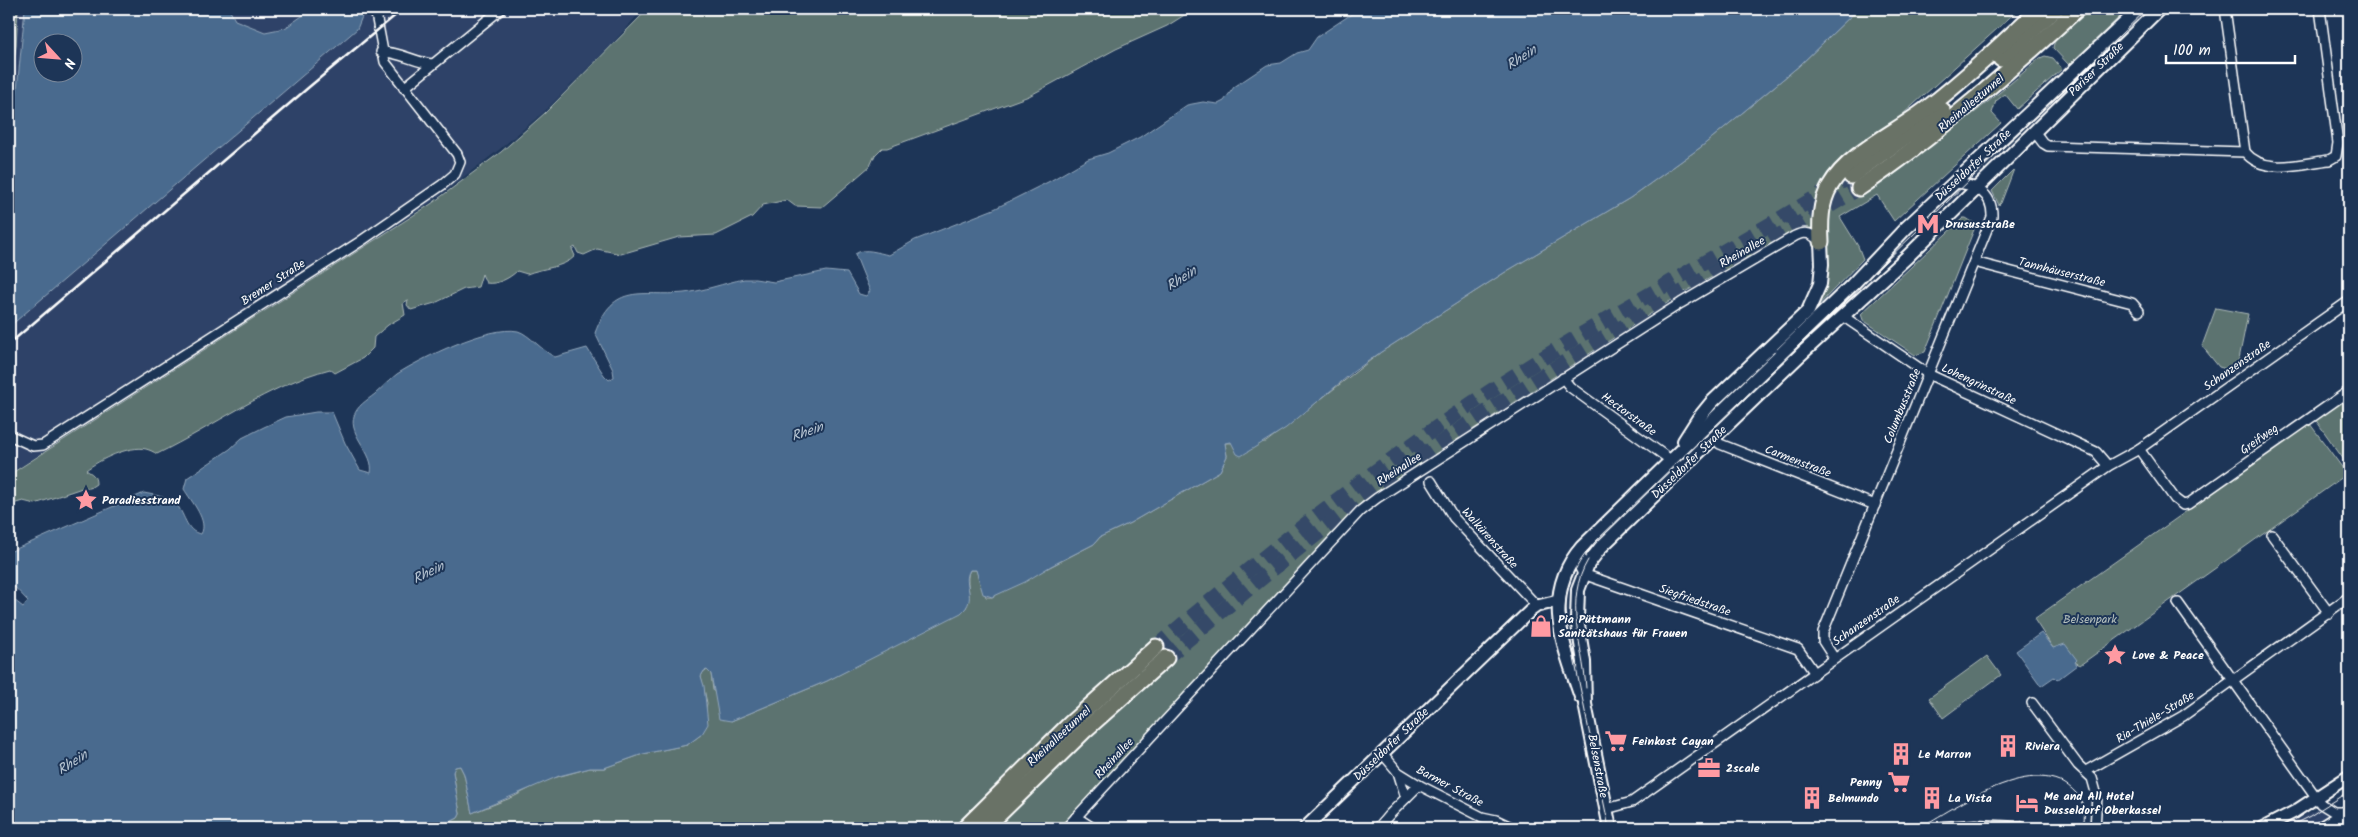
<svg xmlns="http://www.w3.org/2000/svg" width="2358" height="837" viewBox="0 0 2358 837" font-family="Kalam,sans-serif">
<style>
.built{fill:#2e4367;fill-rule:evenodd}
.green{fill:#5b736f;stroke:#adb9b7}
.water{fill:#496b8e;stroke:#92a6bb;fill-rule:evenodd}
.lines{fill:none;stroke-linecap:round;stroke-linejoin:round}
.trunk-tunnel{stroke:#344968;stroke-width:15;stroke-dasharray:15 8;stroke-linecap:butt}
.minor-casing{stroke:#fff;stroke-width:12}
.tertiary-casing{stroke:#fff;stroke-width:15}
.secondary-casing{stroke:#fff;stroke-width:16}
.trunk-casing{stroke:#fff;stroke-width:19}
.minor{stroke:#1d3557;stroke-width:9}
.tertiary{stroke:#1d3557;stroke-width:11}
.secondary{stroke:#1d3557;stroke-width:12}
.trunk{stroke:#697266;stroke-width:15}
.tram{stroke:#fff;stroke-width:1}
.rail{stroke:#fff;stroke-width:2.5}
.labels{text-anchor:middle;stroke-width:4;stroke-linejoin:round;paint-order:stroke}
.street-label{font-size:12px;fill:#fff;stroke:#1d3557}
.poi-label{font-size:12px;font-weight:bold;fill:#fff;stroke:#1d3557;text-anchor:start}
.park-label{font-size:12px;fill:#b5c0be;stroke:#1d3557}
.water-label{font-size:14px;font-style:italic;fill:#b6c4d2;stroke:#1d3557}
</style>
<rect width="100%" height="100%" fill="#1d3557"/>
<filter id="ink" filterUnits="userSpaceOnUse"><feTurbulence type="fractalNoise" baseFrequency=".02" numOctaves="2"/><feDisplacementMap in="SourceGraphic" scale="10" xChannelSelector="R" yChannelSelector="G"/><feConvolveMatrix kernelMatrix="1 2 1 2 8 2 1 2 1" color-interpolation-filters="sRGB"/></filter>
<g filter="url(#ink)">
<g class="built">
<path d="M 9,9 L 643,9 L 613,43 L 544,112 L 500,149 L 430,203 L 9,474 ZM 42,42 L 72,42 L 72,72 L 42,72 Z"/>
<polygon points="2319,808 2328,816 2307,828 2280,828"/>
</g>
<g class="green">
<polygon points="9,9 18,9 16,46 9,94"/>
<path d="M 648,9 L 1194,9 L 1167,26 L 1116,49 L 1029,96 L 887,148 L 882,148 L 875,155 L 870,166 L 822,207 L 795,206 L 787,200 L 763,205 L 752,217 L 716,235 L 679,237 L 621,254 L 597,249 L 584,255 L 578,253 L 575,247 L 572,249 L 575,256 C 564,268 541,268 527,274 L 517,271 C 510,278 497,285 486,283 L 482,274 L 478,287 L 464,289 L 435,303 L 411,310 L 407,305 L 408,300 L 403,303 L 405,315 L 388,325 L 374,337 L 373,348 L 363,358 L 335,373 L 330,369 C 268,385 215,426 157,454 C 154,452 150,450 146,449 C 129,445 99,460 86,470 C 92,474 96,475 96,484 L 90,488 L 82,488 L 35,504 L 23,501 L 9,505 L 9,475 L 431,204 L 501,152 L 545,113 Z"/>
<path d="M 1858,9 L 2019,9 L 1881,134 L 1848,160 L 1815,231 L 1811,228 L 1799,229 L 1681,294 L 1363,501 L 1063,828 L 438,828 L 458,818 L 460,814 L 453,771 L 455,767 L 460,766 L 464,774 L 472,813 L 513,797 L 546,780 L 590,768 L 604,768 L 643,754 L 687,745 L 702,734 L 707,703 L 701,676 L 704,671 L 707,670 L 711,674 L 713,690 L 731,721 L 827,681 L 966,608 C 973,593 964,580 970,570 L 976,570 L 986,597 L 992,597 L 1094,544 L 1100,537 L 1130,523 L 1220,471 L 1227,456 L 1225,443 L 1266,442 L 1381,352 L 1507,271 L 1630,198 L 1701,147 L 1800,65 Z"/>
<path d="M 2085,9 L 2128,9 L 2069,65 L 2053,48 C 2055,33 2074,18 2085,9 Z"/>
<path d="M 2045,56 L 2053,58 L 2062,69 L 2017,109 L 2005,94 L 1996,101 L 1992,113 L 2001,123 L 1894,221 L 1877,195 L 1840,217 L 1858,246 L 1863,259 L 1808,316 L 1818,300 L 1823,213 L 1844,172 L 1860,194 C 1923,153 1984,108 2040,58 Z"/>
<polygon points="2014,169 2001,203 1999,205 1992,191"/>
<polygon points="1963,218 1966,218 1974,223 1975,227 1925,352 1915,355 1863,320 1861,314"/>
<polygon points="2216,308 2248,314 2237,369 2234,371 2219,367 2202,346"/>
<polygon points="2349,394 2349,467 2315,419"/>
<polygon points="2310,424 2347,474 2080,665 2075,662 2077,660 2053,648 2034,619"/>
<polygon points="1987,656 2001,675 1943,718 1929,698"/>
</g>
<g class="water">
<path d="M 25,9 L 229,9 L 235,20 L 265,32 L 285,28 L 312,9 L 365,9 L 357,29 L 9,327 L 9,124 L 15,110 ZM 42,42 L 72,42 L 72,72 L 42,72 Z"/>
<path d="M 1359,9 L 1858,9 L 1800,65 L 1701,147 L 1630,198 L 1507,271 L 1381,352 L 1353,372 L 1286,428 L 1241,456 L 1237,454 L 1231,442 L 1225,443 L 1227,456 L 1220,471 L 1130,523 L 1100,537 L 1094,544 L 1051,566 L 1025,582 L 992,597 L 983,594 L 976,570 L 970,570 C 961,584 979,598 961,613 L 827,681 L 731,721 L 719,719 L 711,674 L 707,670 L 704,671 L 701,676 L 704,686 L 708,724 L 702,734 L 687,745 L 643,754 L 604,768 L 590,768 L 559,776 L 472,813 L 464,774 L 460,766 L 455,767 L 453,772 L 460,814 L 458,818 L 438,828 L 9,828 L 9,596 L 23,607 L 28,601 L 9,581 L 9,552 L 144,493 C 154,495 167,497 175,503 C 185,512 185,532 201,534 C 209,521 191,501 184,489 L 187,478 L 230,449 L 242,438 L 264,427 L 286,417 L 316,412 L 332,412 L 345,443 L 360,470 L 371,473 C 375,453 348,436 354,416 C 357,406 366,401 375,394 C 382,388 389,380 397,374 C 422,358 489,325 518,331 C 529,334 543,352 555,357 L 587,348 L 604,375 L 609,380 L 614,377 L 613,370 L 595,333 C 614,281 641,297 684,293 C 704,291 724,283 744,279 L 755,279 L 774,282 L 826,271 L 847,273 L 859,294 L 866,296 L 870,291 L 855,254 C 865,247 878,253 889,255 L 915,240 L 994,209 L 1050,181 L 1088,159 L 1108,153 L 1140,137 L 1187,105 L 1203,102 L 1218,104 L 1224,101 L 1234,87 L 1267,65 L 1281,63 L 1297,53 L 1308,50 L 1317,37 Z"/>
<polygon points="2041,633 2053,648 2065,644 2077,660 2075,662 2077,665 2057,680 2054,677 2041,686 2016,651"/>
</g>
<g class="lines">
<g class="trunk-tunnel">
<path d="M 1156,647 C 1258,560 1363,476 1474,402 C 1596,321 1726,253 1851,176"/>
<path d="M 1166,658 C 1265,574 1365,492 1473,421 C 1598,337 1730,266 1859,188"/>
</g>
<defs>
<g id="minor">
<polyline points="2225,9 2245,152"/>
<path d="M 381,52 C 399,51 415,63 433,64"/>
<polyline points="404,88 501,9"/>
<path d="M 2034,131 L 2043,143 L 2048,146 L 2245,152 C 2264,176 2303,163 2329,160 L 2336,156 L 2338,143 L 2320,9"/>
<polyline points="1974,262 2132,303 2139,311"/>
<polyline points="1843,315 1850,321 1928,374 2096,452 2108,466"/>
<polyline points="1563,378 1570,387 1676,464"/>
<polyline points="9,435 33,446 43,445 361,241 442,185 455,174 460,162 457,154 385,62 375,9"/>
<polyline points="1714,438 1720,444 1875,505"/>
<polyline points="2139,449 2175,499 2183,505 2188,504 2349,391"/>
<polyline points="1431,481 1454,518 1537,606"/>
<polyline points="2272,535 2329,613"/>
<polyline points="1581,551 1580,568 1583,574 1798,649 1814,672"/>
<polyline points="2178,603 2321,804 2334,812 2346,812"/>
<path d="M 1834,658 L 1823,641 L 1823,632 L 1992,217 C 1993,192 1974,184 1954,183"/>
<polyline points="2032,703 2078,765 2092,778 2097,796 2095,828"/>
<polyline points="1382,753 1398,772 1419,785 1482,817 1496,820 1513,828"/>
<polyline points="2086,771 2183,716 2349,597"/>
<polyline points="1398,772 1406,798"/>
<polyline points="1606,809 1632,802 2108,466 2139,449 2349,301"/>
<polyline points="1076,817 1093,828"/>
<path d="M 1066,828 L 1360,511 L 1377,498 L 1681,303 L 1795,236 C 1806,230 1812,234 1821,242"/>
<polyline points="1378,828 1388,816 1419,785"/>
</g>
<g id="tertiary">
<polyline points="1305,828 1530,611 1537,606 1558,601"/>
<polyline points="1943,828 1976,826 2020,828"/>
<polyline points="2263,828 2294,812 2349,776"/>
<polyline points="2320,828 2349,810"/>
</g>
<g id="secondary">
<polyline points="1684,441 1698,419 1711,403 1808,311 1820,284 1822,264 1821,242"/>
<path d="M 1581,697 C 1563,644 1541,594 1582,547 L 1852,285 L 1906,228 L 2140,9"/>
<polyline points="1610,828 1585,704 1584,662 1577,619 1578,590 1588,564 1601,547 1675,475 1800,355 1907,257 2159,9"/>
</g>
<g id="trunk">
<polyline points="2001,59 2055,9"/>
<polyline points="1851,176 1942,110"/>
<path d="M 1859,188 C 1937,135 2007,73 2077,9"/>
<path d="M 1821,242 C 1820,223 1820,203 1830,186 C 1848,154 1895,133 1925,110 C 1965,79 2002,44 2039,9"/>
<polyline points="965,828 1071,723 1156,647"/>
<polyline points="985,828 1084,731 1166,658"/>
</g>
</defs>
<use href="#minor" class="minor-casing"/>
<use href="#tertiary" class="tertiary-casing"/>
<use href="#secondary" class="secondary-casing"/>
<use href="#trunk" class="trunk-casing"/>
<use href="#minor" class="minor"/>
<use href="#tertiary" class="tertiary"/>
<use href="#secondary" class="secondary"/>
<use href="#trunk" class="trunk"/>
<g class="tram">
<path d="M 1586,688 C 1583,644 1563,602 1588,560"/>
<path d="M 1609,828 L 1565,614 C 1565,585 1576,563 1595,542 L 2147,9"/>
<path d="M 1919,828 C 1955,808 2037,749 2076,793 C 2084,802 2087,816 2082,828"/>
<polyline points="2286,828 2310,816 2349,791"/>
</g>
<polyline class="rail" points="9,344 309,87 403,9"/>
</g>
</g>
<defs>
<symbol id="metro-bare" viewBox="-9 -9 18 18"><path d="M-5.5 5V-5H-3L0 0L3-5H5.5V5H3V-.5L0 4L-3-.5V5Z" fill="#ff9aa2" stroke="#1d3557" stroke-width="2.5" paint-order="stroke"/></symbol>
<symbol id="sight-bare" viewBox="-9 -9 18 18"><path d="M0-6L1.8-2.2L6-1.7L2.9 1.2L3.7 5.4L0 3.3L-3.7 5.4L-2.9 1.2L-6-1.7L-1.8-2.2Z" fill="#ff9aa2" stroke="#1d3557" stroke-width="2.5" paint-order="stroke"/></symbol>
<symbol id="shop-bare" viewBox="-9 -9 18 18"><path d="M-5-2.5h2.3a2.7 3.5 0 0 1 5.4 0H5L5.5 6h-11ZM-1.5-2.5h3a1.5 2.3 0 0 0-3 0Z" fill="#ff9aa2" stroke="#1d3557" stroke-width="2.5" paint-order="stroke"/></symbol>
<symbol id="supermarket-bare" viewBox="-9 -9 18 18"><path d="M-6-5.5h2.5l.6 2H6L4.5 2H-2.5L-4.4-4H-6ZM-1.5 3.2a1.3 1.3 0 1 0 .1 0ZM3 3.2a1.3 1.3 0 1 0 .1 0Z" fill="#ff9aa2" stroke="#1d3557" stroke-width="2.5" paint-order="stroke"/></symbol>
<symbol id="building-bare" viewBox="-9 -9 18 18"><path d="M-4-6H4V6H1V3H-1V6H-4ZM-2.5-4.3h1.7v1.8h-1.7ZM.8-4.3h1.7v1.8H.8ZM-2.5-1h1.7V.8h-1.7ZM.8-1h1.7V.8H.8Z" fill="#ff9aa2" stroke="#1d3557" stroke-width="2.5" paint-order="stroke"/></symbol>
<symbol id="office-bare" viewBox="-9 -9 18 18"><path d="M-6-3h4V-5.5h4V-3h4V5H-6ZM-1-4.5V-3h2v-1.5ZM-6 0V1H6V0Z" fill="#ff9aa2" stroke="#1d3557" stroke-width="2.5" paint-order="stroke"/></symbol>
<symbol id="hotel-bare" viewBox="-9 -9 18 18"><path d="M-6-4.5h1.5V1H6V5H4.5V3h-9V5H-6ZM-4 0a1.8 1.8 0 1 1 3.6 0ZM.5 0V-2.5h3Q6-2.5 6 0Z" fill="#ff9aa2" stroke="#1d3557" stroke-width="2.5" paint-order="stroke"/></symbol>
</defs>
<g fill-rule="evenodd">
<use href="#metro-bare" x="1912" y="208" width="32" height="32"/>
<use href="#sight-bare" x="70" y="484" width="32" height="32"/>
<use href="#shop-bare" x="1525" y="610" width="32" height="32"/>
<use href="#sight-bare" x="2099" y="639" width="32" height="32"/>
<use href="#supermarket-bare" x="1600" y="725" width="32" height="32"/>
<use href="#building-bare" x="1992" y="730" width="32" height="32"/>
<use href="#building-bare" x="1885" y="738" width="32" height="32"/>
<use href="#office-bare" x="1693" y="752" width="32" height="32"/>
<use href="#supermarket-bare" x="1883" y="766" width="32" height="32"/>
<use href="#building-bare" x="1796" y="782" width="32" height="32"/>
<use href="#building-bare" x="1916" y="782" width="32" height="32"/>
<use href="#hotel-bare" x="2011" y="787" width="32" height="32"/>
</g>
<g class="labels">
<g class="street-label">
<text transform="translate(2096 69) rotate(-44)" y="4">Pariser Straße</text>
<text transform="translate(1971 103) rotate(-40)" y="4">Rheinalleetunnel</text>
<text transform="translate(1973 165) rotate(-43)" y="4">Düsseldorfer Straße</text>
<text transform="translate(1742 252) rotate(-30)" y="4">Rheinallee</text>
<text transform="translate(2062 272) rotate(14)" y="4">Tannhäuserstraße</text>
<text transform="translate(273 282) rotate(-33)" y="4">Bremer Straße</text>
<text transform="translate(2237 365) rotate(-35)" y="4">Schanzenstraße</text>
<text transform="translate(1979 384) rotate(25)" y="4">Lohengrinstraße</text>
<text transform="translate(1902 406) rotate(-68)" y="4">Columbusstraße</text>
<text transform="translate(1629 414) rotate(36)" y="4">Hectorstraße</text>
<text transform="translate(2259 439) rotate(-35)" y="4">Greifweg</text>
<text transform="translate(1798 461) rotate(21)" y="4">Carmenstraße</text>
<text transform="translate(1689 462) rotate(-44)" y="4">Düsseldorfer Straße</text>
<text transform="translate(1399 469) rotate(-33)" y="4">Rheinallee</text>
<text transform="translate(1490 538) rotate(48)" y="4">Walkürenstraße</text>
<text transform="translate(1695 600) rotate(19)" y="4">Siegfriedstraße</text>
<text transform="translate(1866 620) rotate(-35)" y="4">Schanzenstraße</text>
<text transform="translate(2155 717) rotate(-31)" y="4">Ria-Thiele-Straße</text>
<text transform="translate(1059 736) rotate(-43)" y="4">Rheinalleetunnel</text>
<text transform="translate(1391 744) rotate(-44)" y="4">Düsseldorfer Straße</text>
<text transform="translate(1114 758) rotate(-47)" y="4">Rheinallee</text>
<text transform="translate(1598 766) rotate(79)" y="4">Belsenstraße</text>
<text transform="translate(1450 786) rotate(28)" y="4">Barmer Straße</text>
</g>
<g class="poi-label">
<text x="1945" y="228">Drususstraße</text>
<text x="102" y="504">Paradiesstrand</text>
<text x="1558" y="623">Pia Püttmann<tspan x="1558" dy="14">Sanitätshaus für Frauen</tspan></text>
<text x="2132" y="659">Love &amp; Peace</text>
<text x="1632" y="745">Feinkost Cayan</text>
<text x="2025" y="750">Riviera</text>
<text x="1918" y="758">Le Marron</text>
<text x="1726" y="772">2scale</text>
<text x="1882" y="786" text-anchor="end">Penny</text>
<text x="2044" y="800">Me and All Hotel<tspan x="2044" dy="14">Dusseldorf Oberkassel</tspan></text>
<text x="1828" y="802">Belmundo</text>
<text x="1948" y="802">La Vista</text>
</g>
<g class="park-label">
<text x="2090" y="623">Belsenpark</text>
</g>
<g class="water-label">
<text transform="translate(1521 57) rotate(-33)" y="5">Rhein</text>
<text transform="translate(1181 278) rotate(-33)" y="5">Rhein</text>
<text transform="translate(807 431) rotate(-19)" y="5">Rhein</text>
<text transform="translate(428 572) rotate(-26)" y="5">Rhein</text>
<text transform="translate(72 762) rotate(-33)" y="5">Rhein</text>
</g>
</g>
<rect width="2358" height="837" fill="none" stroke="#1d3557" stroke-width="30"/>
<rect x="15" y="15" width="2328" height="807" fill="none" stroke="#fff" stroke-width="2" filter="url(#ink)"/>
<g transform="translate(58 58) rotate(116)"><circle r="24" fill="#1d3557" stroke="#77869a"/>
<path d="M0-4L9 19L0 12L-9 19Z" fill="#ff9aa2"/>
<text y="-8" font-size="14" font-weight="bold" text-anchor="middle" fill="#ffffff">N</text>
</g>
<path d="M2166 55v8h129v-8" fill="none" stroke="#ffffff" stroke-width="2.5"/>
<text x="2173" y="55" font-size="15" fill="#ffffff" stroke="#1d3557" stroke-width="4" paint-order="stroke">100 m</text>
</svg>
